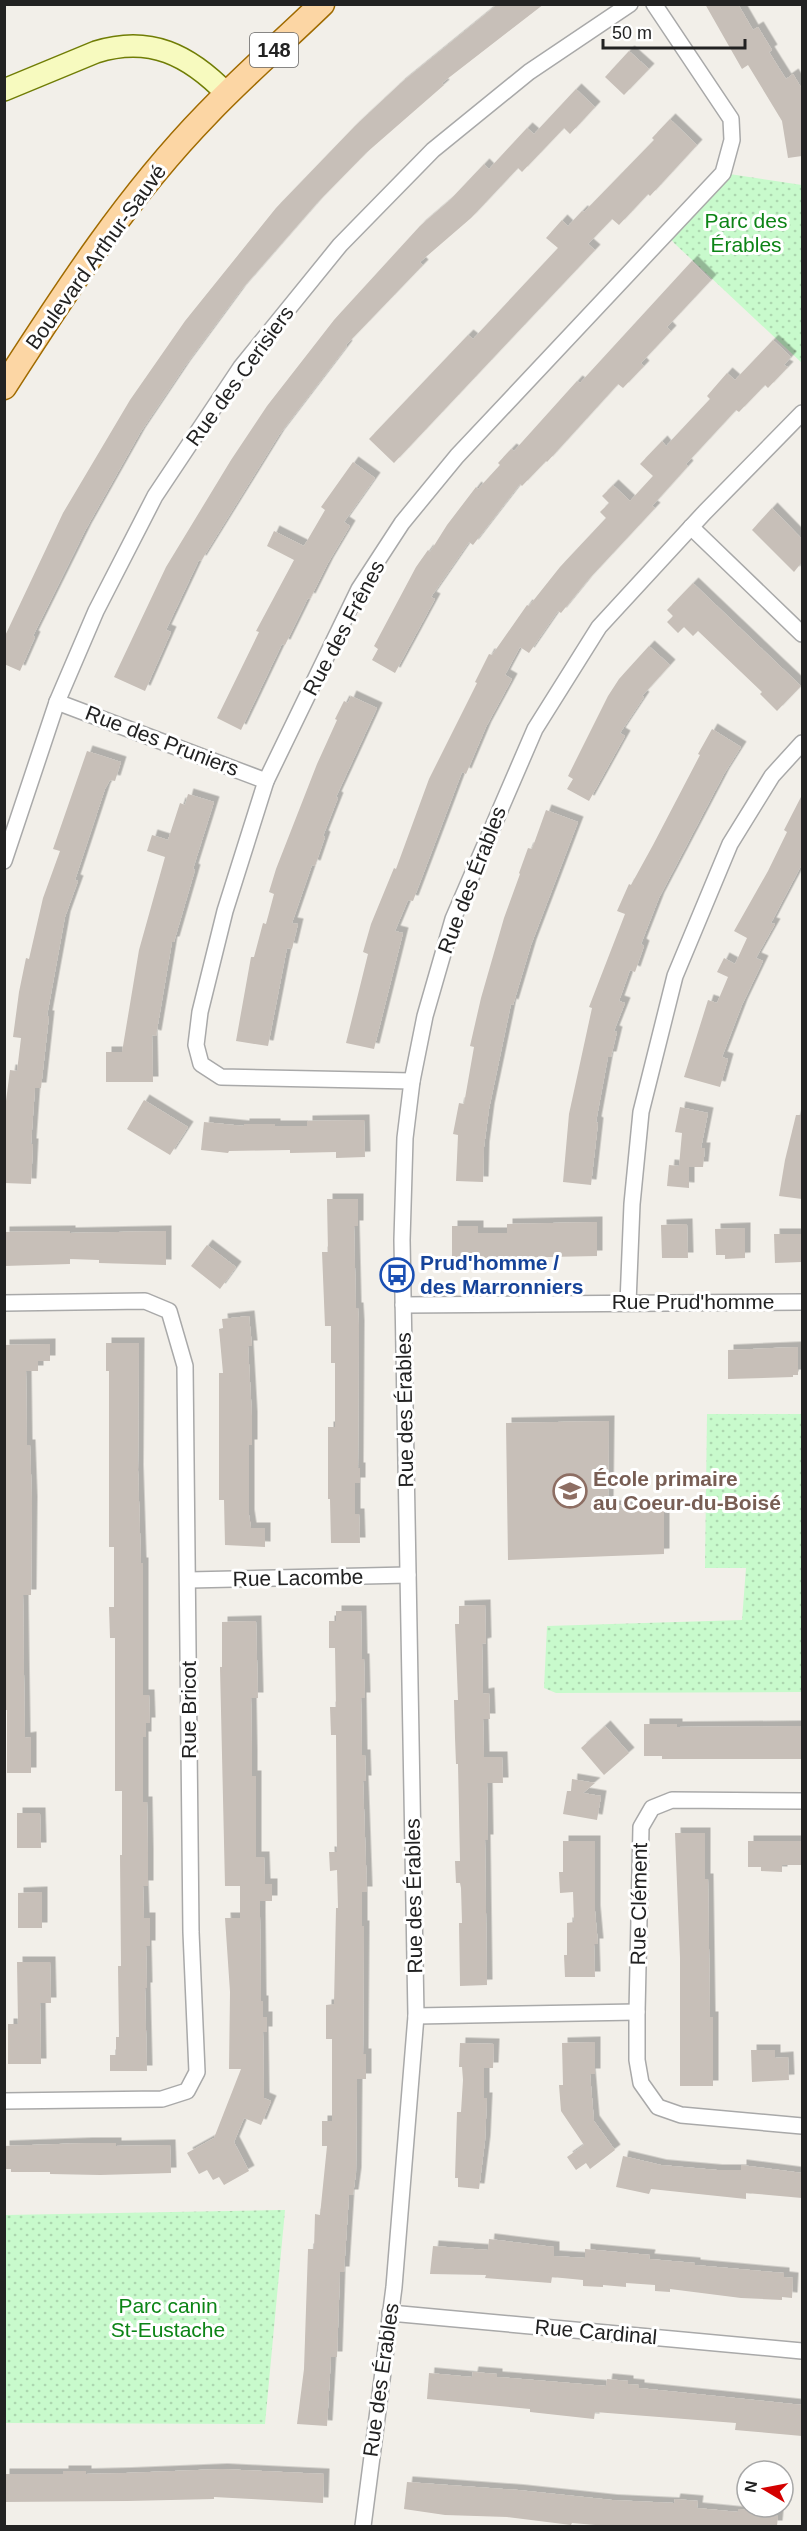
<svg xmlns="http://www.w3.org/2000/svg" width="807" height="2531" viewBox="0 0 807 2531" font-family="Arial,sans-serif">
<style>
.park{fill:url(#park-dots)}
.building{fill:#c7bfb8;filter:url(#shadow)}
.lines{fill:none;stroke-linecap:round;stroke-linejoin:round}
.street-casing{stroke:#a9a9a9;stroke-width:18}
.secondary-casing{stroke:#707d05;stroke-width:24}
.primary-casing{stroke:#a06b00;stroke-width:27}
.street{stroke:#fff;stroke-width:15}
.secondary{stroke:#f7fabf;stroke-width:21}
.primary{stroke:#fcd6a4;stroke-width:24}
.labels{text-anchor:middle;stroke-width:6;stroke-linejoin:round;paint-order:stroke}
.shield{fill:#fff;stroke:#646464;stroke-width:1.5}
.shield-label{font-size:20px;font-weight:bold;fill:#222}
.park-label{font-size:21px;fill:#0c8416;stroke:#fff}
.street-label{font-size:21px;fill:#222;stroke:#fff}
.transit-label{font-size:21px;font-weight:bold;fill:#164399;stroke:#fff;text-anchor:start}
.education-label{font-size:21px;font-weight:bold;fill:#785e54;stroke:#fff;text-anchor:start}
</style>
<defs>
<pattern id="park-dots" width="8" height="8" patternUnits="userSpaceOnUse" patternTransform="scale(1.5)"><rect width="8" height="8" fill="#c8facc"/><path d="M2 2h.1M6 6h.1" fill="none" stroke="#acd6af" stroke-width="1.8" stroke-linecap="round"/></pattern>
<filter id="shadow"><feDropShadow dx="5.5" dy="-5.5" stdDeviation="0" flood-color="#0004"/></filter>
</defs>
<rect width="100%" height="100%" fill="#f2efe9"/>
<g class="park">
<polygon points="723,173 802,185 802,363 674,243 667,234"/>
<polygon points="707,1414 802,1414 802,1692 556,1693 544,1688 547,1626 742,1620 746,1568 705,1568"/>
<polygon points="285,2210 265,2424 5,2423 5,2215"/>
</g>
<g class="building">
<polygon points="498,4 544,4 442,83 444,85 366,153 317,203 241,290 185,366 140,433 86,529 33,636 35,637 20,671 4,664 4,638 63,513 130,400 185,321 276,208 355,126 401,83"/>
<polygon points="705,4 738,4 753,30 758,27 772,50 769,52 786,79 793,74 802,89 802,156 788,158 782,121 748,65 742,69"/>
<polygon points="629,51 649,69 624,95 605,77"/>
<polygon points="576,89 595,107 570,134 564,128 522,172 518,168 471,218 420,262 423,265 346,345 347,346 279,435 201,561 199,560 166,630 171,632 145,691 114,677 166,567 231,460 267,406 334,320 420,226 449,201 484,164 489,169 527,128 534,134"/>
<polygon points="670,119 697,145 650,196 648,194 619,225 612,219 588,244 595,250 394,463 369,439 468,335 473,339 558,248 546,238 562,220 568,226 582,211 584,212 654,140 652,138"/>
<polygon points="692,261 711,280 667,327 671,331 641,363 644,366 623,388 618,384 547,462 546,461 522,486 520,484 473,545 469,542 431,597 435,599 395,673 372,660 378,649 374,646 416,567 428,550 430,552 447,525 476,487 478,489 500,465 498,463 511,449 514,451 577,381 580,383"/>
<polygon points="773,340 791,357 784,365 788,367 768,388 765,385 739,412 736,410 686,464 688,466 652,506 655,508 587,581 561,613 558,611 529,653 520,647 505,675 512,679 486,727 466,774 462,772 413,901 408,900 395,931 403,933 374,1049 346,1043 368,954 363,952 371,924 394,868 396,869 429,779 477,683 475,682 489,654 492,655 527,605 529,606 560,567 606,518 600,512 609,503 602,496 613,485 630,501 653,476 640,464 662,441 666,446 710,399 707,396 727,373 735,380"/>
<polygon points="353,462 375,478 344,522 350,526 328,563 310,599 308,598 285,645 282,644 241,730 217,718 259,632 256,631 294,560 267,546 274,531 304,546 325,510 321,507"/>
<polygon points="772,508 802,539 802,562 794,572 752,530"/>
<polygon points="693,583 801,686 777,711 760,694 762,692 698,631 693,636 684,627 678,633 667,622 673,616 667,610"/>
<polygon points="649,646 670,665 642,696 644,697 620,733 625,736 589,801 567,789 573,779 568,776 608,696 619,679"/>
<polygon points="351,696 377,708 336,797 338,798 323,836 325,837 315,866 312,865 292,923 298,924 292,949 287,948 268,1046 236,1041 251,957 254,957 263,923 266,924 274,894 269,892 276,869 317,764 337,720 335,719 344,701 348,703"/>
<polygon points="712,729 741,747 724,774 659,898 641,944 644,946 635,972 630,970 619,1001 625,1003 614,1031 617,1032 611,1057 608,1057 596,1122 598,1123 591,1185 563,1182 569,1114 592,1008 589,1007 625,914 617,911 629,884 631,885 653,845 700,755 698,754"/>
<polygon points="87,751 121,762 115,781 110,780 105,789 75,880 78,881 65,917 47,1016 49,1016 41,1088 35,1088 31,1144 33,1144 31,1184 4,1183 4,1101 6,1101 10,1070 17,1071 21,1038 13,1037 19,992 26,958 29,959 43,898 60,851 53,849"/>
<polygon points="188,794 214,802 193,869 195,870 174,942 172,942 156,1036 152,1035 153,1082 106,1082 106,1052 122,1052 139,950 165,857 147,851 152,835 168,840 180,803 185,805"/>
<polygon points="802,795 802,864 771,923 775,924 756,958 763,961 742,1005 722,1057 728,1059 720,1087 684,1077 708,1000 717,1003 728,977 717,972 724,958 735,964 747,938 734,931 768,871 787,832 784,830"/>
<polygon points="546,810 578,822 531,945 513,1005 511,1004 489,1109 484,1147 483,1182 456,1181 458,1135 453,1134 459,1103 464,1104 474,1047 470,1046 481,998 504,918 520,874 519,873 528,848 532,849"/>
<polygon points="144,1100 188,1127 170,1155 127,1129"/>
<polygon points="680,1107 708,1113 701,1148 705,1148 703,1167 686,1167 689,1167 689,1188 667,1186 669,1165 679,1166 682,1133 675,1132"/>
<polygon points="796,1115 802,1115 802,1199 779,1196 785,1160"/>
<polygon points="364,1120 365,1157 336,1158 336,1152 290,1153 290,1150 229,1151 228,1153 201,1150 204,1122 244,1126 244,1124 275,1124 275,1126 307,1126 307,1121"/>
<polygon points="327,1199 358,1199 358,1226 354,1226 356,1308 358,1308 359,1326 358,1468 360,1468 360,1483 355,1483 355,1514 359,1514 360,1543 331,1543 330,1499 328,1499 328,1427 335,1427 335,1363 331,1363 331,1326 325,1326 322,1252 328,1252"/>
<polygon points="597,1222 597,1256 452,1259 452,1226 478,1226 478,1233 507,1233 507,1224"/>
<polygon points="687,1224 688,1258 662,1258 661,1225"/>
<polygon points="745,1228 745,1258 725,1259 725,1255 716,1255 715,1229"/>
<polygon points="70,1231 70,1233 166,1231 166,1265 99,1263 99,1260 70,1259 70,1264 4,1266 4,1232"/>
<polygon points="774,1234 802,1234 802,1262 775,1263"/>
<polygon points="207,1245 236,1267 220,1289 191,1266"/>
<polygon points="249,1316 252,1346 248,1346 252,1417 252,1445 249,1445 249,1515 251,1528 265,1528 265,1547 225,1545 224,1500 219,1500 219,1373 223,1373 219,1329 223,1328 222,1319"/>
<polygon points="106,1343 139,1343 138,1470 141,1563 143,1563 143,1695 149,1695 150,1723 146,1723 146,1737 143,1737 143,1802 147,1802 148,1854 148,1886 143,1886 144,1918 150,1918 150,1946 146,1946 147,1988 145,1988 147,2071 110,2071 110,2055 116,2055 116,2037 119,2037 118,1966 121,1966 120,1855 122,1855 122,1791 115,1791 115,1638 110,1638 109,1607 114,1607 114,1547 109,1547 109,1371 106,1371"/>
<polygon points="50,1344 50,1361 38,1361 38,1371 26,1371 27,1445 30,1445 32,1502 31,1595 23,1595 24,1675 25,1738 31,1737 31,1773 7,1773 7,1710 4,1710 4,1345"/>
<polygon points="798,1347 798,1375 793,1375 793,1377 728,1379 728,1350"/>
<polygon points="609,1421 608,1506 664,1505 664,1554 508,1560 506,1423"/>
<polygon points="485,1605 486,1643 482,1644 483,1694 489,1693 490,1719 483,1719 484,1757 502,1757 503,1783 487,1783 488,1840 485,1840 487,1985 460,1986 459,1923 462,1923 461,1888 460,1883 456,1883 455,1861 460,1861 458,1764 456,1764 455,1738 454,1700 458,1700 455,1624 459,1624 459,1606"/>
<polygon points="336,1611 361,1611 362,1659 364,1659 365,1698 361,1698 362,1755 365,1755 366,1781 363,1781 367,1892 362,1892 362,1926 364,1926 363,2054 366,2054 366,2079 357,2079 356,2173 353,2195 349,2195 344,2272 340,2272 337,2357 331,2357 327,2426 297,2424 304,2369 308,2249 314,2249 315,2214 320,2215 327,2146 322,2146 322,2121 332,2121 332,2039 326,2039 326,2005 334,2004 336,1908 338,1908 337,1870 330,1871 329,1852 337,1852 336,1735 331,1735 330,1707 336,1707 335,1648 329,1648 329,1621 336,1621"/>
<polygon points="256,1621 258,1698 251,1698 252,1755 252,1776 256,1776 256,1857 264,1857 265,1884 272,1884 272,1901 260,1901 260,1917 261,2001 263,2001 263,2017 267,2017 267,2032 263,2032 264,2098 271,2101 261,2125 244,2118 234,2142 249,2171 224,2185 219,2177 213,2180 207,2170 199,2174 187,2153 214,2138 241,2069 229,2069 230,1992 225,1918 240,1918 240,1886 225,1886 220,1667 222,1667 222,1622"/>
<polygon points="644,1724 677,1724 677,1727 802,1726 802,1759 662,1759 662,1756 644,1756"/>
<polygon points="605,1726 629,1753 604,1775 581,1748"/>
<polygon points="572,1779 595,1783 583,1793 601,1796 597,1820 563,1814 567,1791 571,1791"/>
<polygon points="17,1813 40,1813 41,1848 17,1848"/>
<polygon points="675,1833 705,1833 705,1879 708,1879 710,2017 713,2017 713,2086 680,2086 680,1958"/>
<polygon points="563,1841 595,1841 595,1911 598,1944 594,1944 595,1977 565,1977 564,1955 567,1955 567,1923 574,1922 573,1892 560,1893 559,1872 563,1872"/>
<polygon points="748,1841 802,1841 802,1865 782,1865 782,1872 761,1871 761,1867 748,1867"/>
<polygon points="42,1892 42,1928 18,1928 18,1893"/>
<polygon points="17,1962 50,1962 51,2003 40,2003 41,2064 8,2064 8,2024 18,2024"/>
<polygon points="595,2042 595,2074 590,2074 594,2121 615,2150 590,2169 586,2163 576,2170 567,2157 584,2145 561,2111 559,2085 563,2085 562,2043"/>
<polygon points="460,2043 494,2044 493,2068 484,2068 484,2098 487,2098 485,2141 479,2189 458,2187 458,2178 455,2178 457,2112 461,2112 463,2080 462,2067 459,2067"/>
<polygon points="751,2050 775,2050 775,2058 788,2057 789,2080 752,2082"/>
<polygon points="87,2143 116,2143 116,2146 170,2145 171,2173 100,2175 50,2174 50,2172 11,2172 11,2169 4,2169 4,2146"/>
<polygon points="623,2156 661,2165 717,2170 741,2170 741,2165 802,2173 802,2198 746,2193 746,2199 651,2189 649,2194 616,2187"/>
<polygon points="489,2239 554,2247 554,2256 585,2258 585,2249 650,2255 649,2259 695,2263 695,2265 784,2273 784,2277 793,2278 792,2298 782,2297 782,2300 741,2298 670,2289 670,2292 655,2291 655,2285 626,2283 626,2287 603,2285 603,2287 583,2286 583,2280 552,2277 551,2283 485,2278 486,2275 430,2274 433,2246 488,2250"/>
<polygon points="473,2372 497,2374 497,2377 606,2386 607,2379 628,2381 628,2384 639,2385 639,2388 802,2405 802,2436 735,2430 736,2423 595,2412 594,2419 530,2412 530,2409 427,2399 429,2373 472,2377"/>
<polygon points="222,2469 324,2474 323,2503 214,2497 214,2499 127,2501 4,2502 4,2474 63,2474 63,2471 86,2471 86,2474 126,2473"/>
<polygon points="407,2482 518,2490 612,2500 674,2503 675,2499 698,2501 697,2508 738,2512 738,2509 760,2511 760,2514 778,2516 777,2526 607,2526 572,2523 571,2525 507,2517 445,2515 404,2509"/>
</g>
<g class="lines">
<defs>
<g id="street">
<polyline points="691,527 802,634"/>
<polyline points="57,702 266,781"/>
<polyline points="4,861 57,702 96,611 155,496 241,367 340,245 433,150 529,72 630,4"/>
<polyline points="412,1081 221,1077 201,1064 196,1045 200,1012 225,911 266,781 359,589 402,523 457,456 723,173 732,140 731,119 654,4"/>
<polyline points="4,1303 145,1301 169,1311 185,1366 191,1932 197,2072 187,2091 162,2099 4,2101"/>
<polyline points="628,1303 632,1204 641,1112 675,976 730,844 772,776 802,743"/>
<polyline points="403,1305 802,1302"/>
<polyline points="189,1580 408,1575"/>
<polyline points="802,1801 672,1800 652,1808 641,1827 637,2012 637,2060 641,2083 658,2107 681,2115 802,2126"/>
<polyline points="416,2016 637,2012"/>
<polyline points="390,2313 802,2351"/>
<polyline points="363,2526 394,2287 416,2016 402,1240 405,1138 412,1081 425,1016 453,919 535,729 599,627 705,512 802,413"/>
</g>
<path id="secondary" d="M 4,90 L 96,52 C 150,35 189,55 227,94"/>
<path id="primary" d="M 4,387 C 65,292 128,195 207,114 C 243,76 284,41 322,4"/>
</defs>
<use href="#street" class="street-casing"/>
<use href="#secondary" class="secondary-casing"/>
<use href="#primary" class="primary-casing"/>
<use href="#street" class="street"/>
<use href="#secondary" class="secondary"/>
<use href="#primary" class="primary"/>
</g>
<defs>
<symbol id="bus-ring" viewBox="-11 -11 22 22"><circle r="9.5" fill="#fff" stroke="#1a4fb4" stroke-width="1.5"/><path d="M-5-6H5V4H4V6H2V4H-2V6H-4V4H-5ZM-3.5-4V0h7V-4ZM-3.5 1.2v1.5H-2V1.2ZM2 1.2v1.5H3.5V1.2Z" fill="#1a4fb4"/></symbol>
<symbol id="school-ring" viewBox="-11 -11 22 22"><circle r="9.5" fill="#fff" stroke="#8d6e63" stroke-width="1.5"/><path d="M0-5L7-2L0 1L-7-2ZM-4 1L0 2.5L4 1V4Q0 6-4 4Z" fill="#8d6e63"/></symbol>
</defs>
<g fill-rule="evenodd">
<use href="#bus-ring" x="378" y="1256" width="38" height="38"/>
<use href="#school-ring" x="551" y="1472" width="38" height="38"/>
</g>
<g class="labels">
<rect class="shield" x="250" y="33" width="48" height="34" rx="4.5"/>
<g class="shield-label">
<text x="274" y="57">148</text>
</g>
<g class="park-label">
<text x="746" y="228">Parc des<tspan x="746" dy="24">Érables</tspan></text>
<text x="168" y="2313">Parc canin<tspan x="168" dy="24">St-Eustache</tspan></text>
</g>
<g class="street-label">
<text transform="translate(96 257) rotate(-54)" y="7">Boulevard Arthur-Sauvé</text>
<text transform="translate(240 376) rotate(-54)" y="7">Rue des Cerisiers</text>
<text transform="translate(344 628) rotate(-62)" y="7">Rue des Frênes</text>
<text transform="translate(162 741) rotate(21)" y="7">Rue des Pruniers</text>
<text transform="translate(472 880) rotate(-69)" y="7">Rue des Érables</text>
<text x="693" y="1309">Rue Prud'homme</text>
<text transform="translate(405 1410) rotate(-91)" y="7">Rue des Érables</text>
<text transform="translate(298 1578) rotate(-1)" y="7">Rue Lacombe</text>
<text transform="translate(189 1710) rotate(-90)" y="7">Rue Bricot</text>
<text transform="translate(414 1896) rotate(-91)" y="7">Rue des Érables</text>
<text transform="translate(639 1904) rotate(-89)" y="7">Rue Clément</text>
<text transform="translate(596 2332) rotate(5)" y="7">Rue Cardinal</text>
<text transform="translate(381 2380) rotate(-82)" y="7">Rue des Érables</text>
</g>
<g class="transit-label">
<text x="420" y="1270">Prud'homme /<tspan x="420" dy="24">des Marronniers</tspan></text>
</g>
<g class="education-label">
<text x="593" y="1486">École primaire<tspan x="593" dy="24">au Coeur‑du‑Boisé</tspan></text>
</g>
</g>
<rect width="807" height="2531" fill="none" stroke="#222222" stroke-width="12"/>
<g transform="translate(765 2489) rotate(280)"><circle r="28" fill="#ffffff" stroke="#a7a7a7" stroke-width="1.5"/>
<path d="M0-4.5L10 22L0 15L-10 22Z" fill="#d40000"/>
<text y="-9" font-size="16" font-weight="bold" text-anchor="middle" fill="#222222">N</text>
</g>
<path d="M603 39v9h142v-9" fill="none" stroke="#222222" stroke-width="3"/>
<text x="612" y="39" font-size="18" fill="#222222" stroke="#ffffff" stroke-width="4.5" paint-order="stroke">50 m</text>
</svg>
